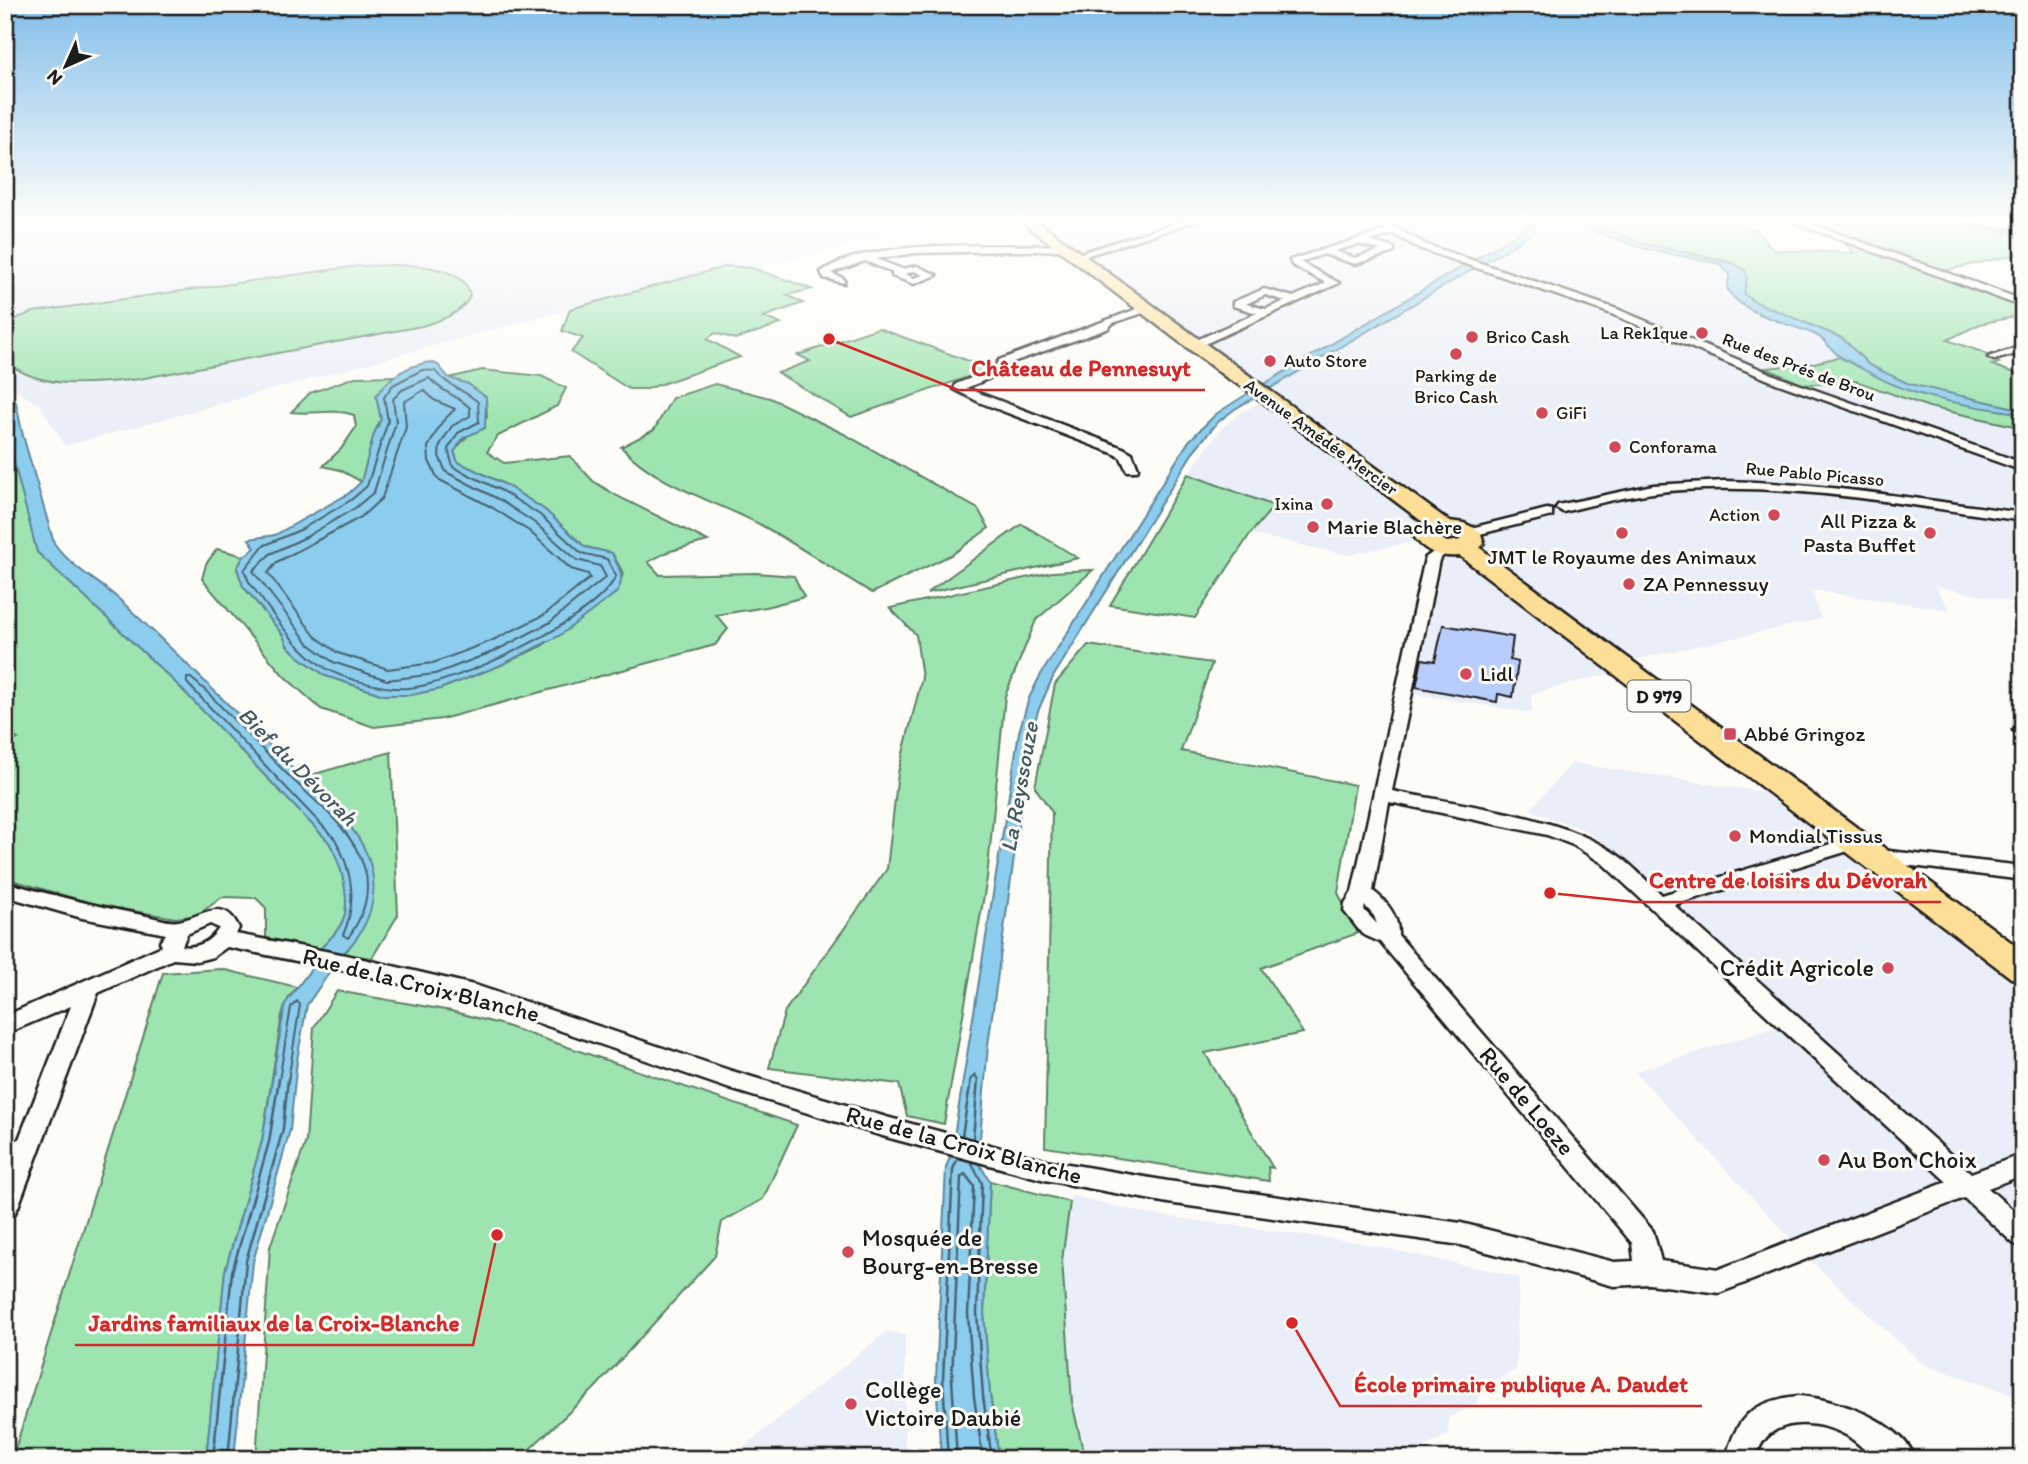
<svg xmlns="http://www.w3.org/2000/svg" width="2028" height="1464" viewBox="0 0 2028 1464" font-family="Itim,sans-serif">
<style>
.built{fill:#e9eef8}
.green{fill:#9ee4b0;stroke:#5d8066;stroke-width:2}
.water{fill:#8ccced;stroke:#5f8699;stroke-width:2}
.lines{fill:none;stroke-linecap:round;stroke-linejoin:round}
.shore-far1{stroke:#496270;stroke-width:2}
.shore{stroke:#496270;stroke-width:2.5}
.building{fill:#b9cdfc;stroke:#1c1c1c;stroke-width:2}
.minor-casing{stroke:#1c1c1c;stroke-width:5}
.primary-casing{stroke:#1c1c1c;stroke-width:5}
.minor{fill:#fdfcf7;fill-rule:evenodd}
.primary{fill:#fdde96;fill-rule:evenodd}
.rail{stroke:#1c1c1c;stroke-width:2.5}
.poi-dot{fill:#d1495b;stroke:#fdfcf7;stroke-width:2.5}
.labels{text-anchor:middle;stroke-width:6;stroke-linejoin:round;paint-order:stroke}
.far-poi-label{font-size:18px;fill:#1c1c1c;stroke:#fdfcf7;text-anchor:start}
.far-street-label{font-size:18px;fill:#1c1c1c;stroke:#fdfcf7}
.shield{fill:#fdfcf7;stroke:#605f5e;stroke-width:2}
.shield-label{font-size:19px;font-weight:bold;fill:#1c1c1c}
.poi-label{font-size:21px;fill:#1c1c1c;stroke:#fdfcf7;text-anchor:start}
.water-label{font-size:23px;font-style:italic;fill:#435a65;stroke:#fdfcf7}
.near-poi-label{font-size:24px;fill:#1c1c1c;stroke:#fdfcf7;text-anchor:start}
.near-street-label{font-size:24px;fill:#1c1c1c;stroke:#fdfcf7}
.leader{fill:none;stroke:#d62828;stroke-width:2.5}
.callout-dot{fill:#d62828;stroke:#fdfcf7;stroke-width:2.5}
.callout-label{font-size:23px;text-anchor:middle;font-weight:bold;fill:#d62828;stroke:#fdfcf7;stroke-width:6;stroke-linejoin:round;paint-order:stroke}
</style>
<rect width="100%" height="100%" fill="#fdfcf7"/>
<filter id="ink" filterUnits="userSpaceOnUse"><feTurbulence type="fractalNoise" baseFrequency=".0143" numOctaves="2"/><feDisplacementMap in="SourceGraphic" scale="14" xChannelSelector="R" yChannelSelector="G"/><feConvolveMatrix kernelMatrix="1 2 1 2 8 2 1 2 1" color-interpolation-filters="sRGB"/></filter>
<g filter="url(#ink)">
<g class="built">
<polygon points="5,218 966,218 752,268 727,266 65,446 40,405 5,384"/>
<polygon points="1037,218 1529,218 1527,225 1538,224 1541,218 1555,218 1623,242 1720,264 1770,318 1817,335 1826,340 1839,357 1814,363 1768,368 1804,385 1856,380 1929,407 2023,428 2023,604 1935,586 1950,610 1811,590 1821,619 1633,660 1608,674 1531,694 1532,713 1412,694 1442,564 1413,542 1347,555 1250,534 1273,506 1188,474 1222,428 1239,414 1275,393"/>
<polygon points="1572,763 1763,792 2023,991 2023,1398 1923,1364 1819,1269 1635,1072 1788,1023 1621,854 1582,829 1530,810"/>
<polygon points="1071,1195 1148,1214 1356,1242 1519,1277 1516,1370 1479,1388 1477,1403 1449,1417 1448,1435 1410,1454 1406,1449 1387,1459 1085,1459 1072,1402 1062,1260"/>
<polygon points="887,1331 905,1335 905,1459 729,1459"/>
</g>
<g class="green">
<polygon points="1573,218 1727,218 1728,221 1755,230 1774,250 1854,253 1841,239 2023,307 2023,315 1980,324 1947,340 1982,352 1999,363 1992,365 2023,376 2023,410 1909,384 1869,365 1842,338 1753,301 1744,294 1747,277 1734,264 1723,260 1644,244"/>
<polygon points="1868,218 1895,223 1903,218 2023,234 2023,253 1944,271 1795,219"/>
<path d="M 358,266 C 386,265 465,258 470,296 C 462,314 439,321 422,326 L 139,379 C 98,383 38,392 5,360 L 5,323 L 33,312 Z"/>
<polygon points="728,266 752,268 812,289 787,295 803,303 763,317 781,324 735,339 715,333 707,339 740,357 647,389 629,389 571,352 583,338 562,331 570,309"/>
<polygon points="878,328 991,369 851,417 778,373 810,361 798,355"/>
<polygon points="1839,357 1897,386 1931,397 2023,414 2023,428 1929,407 1856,381 1804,385 1766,368 1814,363"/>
<path d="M 482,370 L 541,376 L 566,388 L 557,406 L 498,436 L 487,452 L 504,463 L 570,456 L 593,481 L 617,496 L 708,541 L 667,552 L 648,562 L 660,575 L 756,573 L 794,576 L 804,597 L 766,607 L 716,615 L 728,629 L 715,645 L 442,719 L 374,727 L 321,709 L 284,676 L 202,579 L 206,564 L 217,549 L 244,556 L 237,568 L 243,586 L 283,635 L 287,645 L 298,656 L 326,676 L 384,695 L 410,695 L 440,689 L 501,665 L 542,646 L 617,592 L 623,573 L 612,553 L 585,547 L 545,510 L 506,485 L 458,462 L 454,452 C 463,438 475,430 487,417 L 486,398 L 468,384 L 449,378 Z"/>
<path d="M 394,376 L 376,396 L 381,419 L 374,434 L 362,482 L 340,470 L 323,466 L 341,449 L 356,427 L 354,415 C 333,408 313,415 291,412 L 310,393 L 355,377 Z"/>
<path d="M 715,384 L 770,398 L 844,434 L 978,509 L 989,528 L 953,554 L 872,593 C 836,571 799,546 761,525 C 712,499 661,488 621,447 L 654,430 L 672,398 Z"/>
<path d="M 5,424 L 37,552 L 178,685 L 329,842 C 341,862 349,891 345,914 C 342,928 328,941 318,951 L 266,938 L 266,908 L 256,898 L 222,897 L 198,915 L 176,918 L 97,905 L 5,878 L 5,745 L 18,739 L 5,732 Z"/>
<polygon points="1188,474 1274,506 1250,534 1195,618 1110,605"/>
<polygon points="1022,524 1078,558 927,593"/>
<polygon points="1093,570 1036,620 1005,696 987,878 944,1124 907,1116 899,1084 769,1068 785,1011 887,869 898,773 922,678 916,635 890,608 1052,572"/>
<polygon points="1088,645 1212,663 1181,751 1355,785 1338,893 1358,933 1261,968 1303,1033 1205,1053 1273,1168 1268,1167 1269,1181 1045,1147 1052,812 1035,787 1055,684"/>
<polygon points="391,752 398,915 372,958 343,954 349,948 355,835 301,778"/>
<polygon points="221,969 297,987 289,997 282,1015 262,1141 225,1271 206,1459 12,1459 163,973"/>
<polygon points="337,991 451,1011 503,1025 797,1125 763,1199 722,1222 715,1256 594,1389 519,1459 256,1459 270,1247 306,1141 314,1027"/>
<polygon points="990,1181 1070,1202 1062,1260 1072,1402 1085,1459 999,1459 990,1395 984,1313"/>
</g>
<g class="water">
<polygon points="1529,218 1541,218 1533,226 1535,230 1519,242 1235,409 1218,422 1195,449 1053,677 1038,711 1031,735 988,1045 978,1162 990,1181 984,1313 990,1395 999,1459 941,1459 936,1379 946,1167 951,1155 1019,732 1029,698 1040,676 1189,441 1216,414 1247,394 1507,240 1527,226"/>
<path d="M 1555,218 L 1573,218 L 1644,244 L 1734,264 L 1745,270 L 1747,277 L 1744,294 L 1753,301 L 1842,338 L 1869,365 L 1909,384 L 2023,410 L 2023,414 C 1981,407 1936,402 1897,386 C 1879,379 1861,368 1844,359 C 1832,354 1828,341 1816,335 C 1792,324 1739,314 1727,288 L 1730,274 L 1720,264 L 1642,248 Z"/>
<path d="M 431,362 L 438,365 L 449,378 L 468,384 L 486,397 L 485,428 L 463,438 L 454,452 L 458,462 L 506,485 L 545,510 L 585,547 L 612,553 C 619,570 626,575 617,592 L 559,636 L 501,665 L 440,689 L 410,695 L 384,695 L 326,676 L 298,656 L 287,645 L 283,635 L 243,586 L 237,568 L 244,556 L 255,548 L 249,539 L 275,535 L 348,494 L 361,482 L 374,434 L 381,419 L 376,396 C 389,377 407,365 431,362 Z"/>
<path d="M 5,394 L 16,402 L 22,432 L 54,543 C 72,569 100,581 122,602 C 179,655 234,710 289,765 C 316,792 354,820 368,857 C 381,894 370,927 343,954 L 318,951 C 328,941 342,928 345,914 C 349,891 340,862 329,842 L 178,685 L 37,552 L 6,432 Z"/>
<polygon points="314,965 331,970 307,1005 297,1060 290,1130 253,1262 234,1459 206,1459 225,1271 262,1141 285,1004"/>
</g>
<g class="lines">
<g class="shore-far1">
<path d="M 422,370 L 435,371 C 447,386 463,389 478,402 L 479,422 L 458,433 L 448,449 L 453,467 L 502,491 L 540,515 L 581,553 L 607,559 L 616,576 C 596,620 458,683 409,688 C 387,690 346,680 327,669 C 294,649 272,612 249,582 L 244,570 L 263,546 L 302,529 L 351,500 L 367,486 L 388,421 L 384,397 L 393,385 Z"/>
<path d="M 429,378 C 441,392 457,395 470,408 L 470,416 L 452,426 L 440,445 L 439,456 L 446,472 L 498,499 L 535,523 L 577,560 L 600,566 L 606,577 L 549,623 L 495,651 L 435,674 L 387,680 L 333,662 L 309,644 L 253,571 L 270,554 L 306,537 L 355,508 L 374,492 L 396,422 L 393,399 L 402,390 Z"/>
<polygon points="424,390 434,400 455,409 442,422 428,447 429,461 438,479 493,508 529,531 571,569 588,574 590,578 544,615 491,641 433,663 388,669 338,653 315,636 268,573 277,562 361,517 382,498 406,427 404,402"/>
<path d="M 187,678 L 191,678 L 205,690 C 233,719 260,747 288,775 C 315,802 352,828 364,867 C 372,892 363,917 348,938 L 343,935 C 358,902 352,870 335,839 L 187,683 Z"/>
<polyline points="279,1081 291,1007 297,1001 300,1005 288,1081"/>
<polyline points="970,1081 975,1074 978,1081"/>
</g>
<g class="shore">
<polyline points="962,1136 971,1079"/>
<polyline points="973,1139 978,1079"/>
<polyline points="971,1162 982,1183 977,1313 983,1396 992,1459"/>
<polyline points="213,1459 232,1272 269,1142 279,1079"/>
<polyline points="228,1459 246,1261 283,1129 288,1079"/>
<polyline points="948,1459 943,1379 953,1169 958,1158"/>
<polyline points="957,1459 952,1379 961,1177 965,1174 974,1186 968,1314 974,1397 983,1459"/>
</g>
</g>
<polygon class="building" points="1443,625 1513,637 1510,660 1518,662 1513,697 1498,694 1497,702 1416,687 1422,659 1435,661"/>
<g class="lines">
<defs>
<g id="minor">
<polygon points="1192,218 1206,218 1079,258 1071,256"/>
<path d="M 1366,218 L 1377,218 L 1427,245 L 1617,309 L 1784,379 L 2023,463 L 2023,471 L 1776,383 L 1609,313 L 1421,249 L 1393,234 L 1369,241 L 1394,248 L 1394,252 L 1355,264 L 1324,254 L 1300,262 L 1339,283 L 1198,347 L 1190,347 L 1190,343 L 1257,313 L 1233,306 L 1233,302 L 1264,289 L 1293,297 L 1326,283 L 1292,265 L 1290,260 L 1386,230 ZM 1359,244 L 1381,250 L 1355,258 L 1334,251 ZM 1265,295 L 1285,301 L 1266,309 L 1246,304 Z"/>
<polygon points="1782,218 1795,218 2023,300 2023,307"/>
<path d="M 1066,245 L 1071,248 L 1069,250 L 915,253 L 876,259 L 902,269 L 917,266 L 937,275 L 914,284 L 892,276 L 892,272 L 865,261 L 831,273 L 844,279 L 844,283 L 824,278 L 821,272 C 870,236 1004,248 1066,245 ZM 914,271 L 923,275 L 914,278 L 905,274 Z"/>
<polygon points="1145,306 1149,307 1149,311 1113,323 1107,329 1007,364 1002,373 966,388 1123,448 1132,453 1138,468 1137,471 1127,471 1121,458 1115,454 979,402 954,389 956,384 994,369 999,360"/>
<polygon points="2023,346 2023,352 1994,360 1988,357"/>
<path d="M 1724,481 C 1825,483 1923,500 2023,513 L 2023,521 C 1911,506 1797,483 1683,490 C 1643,492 1603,502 1563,512 L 1556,508 L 1558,505 L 1653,485 Z"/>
<polygon points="1547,509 1552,510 1552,516 1468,537 1461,533 1463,530"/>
<path d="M 1444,544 L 1451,548 L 1439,560 L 1392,791 C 1460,805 1555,814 1613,852 C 1631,863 1646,881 1662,895 L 1847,839 L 1861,839 L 1864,843 L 1861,847 L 1674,905 L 1971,1173 L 2023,1154 L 2023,1175 L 1988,1188 L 2023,1219 L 2023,1247 L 2014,1244 L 1964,1198 L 1719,1293 L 1649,1284 L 1614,1286 L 1461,1245 L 1168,1203 L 1045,1180 L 886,1137 L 730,1089 L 475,1001 L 346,971 L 227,947 L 213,957 L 197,961 L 173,959 L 98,993 L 18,1207 L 14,1215 L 5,1218 L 5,1174 L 8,1166 L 5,1167 L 5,1145 L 19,1139 L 71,1006 L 5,1034 L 5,1016 L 162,946 L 160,942 L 166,934 L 82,918 L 5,896 L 5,882 C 51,895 95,906 142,915 C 153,917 169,923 179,921 C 202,917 224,895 239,928 L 236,934 L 346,955 L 478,986 L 732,1071 L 886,1117 L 1045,1160 L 1168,1181 L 1461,1223 L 1614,1262 L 1634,1261 L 1632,1243 L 1380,942 L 1362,934 L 1344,911 L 1345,903 L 1352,892 L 1425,558 ZM 1389,802 L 1547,835 L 1573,845 L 1602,863 L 1947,1182 L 1719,1269 L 1661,1261 L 1653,1231 L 1398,935 C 1399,916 1387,902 1373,891 ZM 1365,906 L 1374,916 L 1377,924 L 1364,910 ZM 210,924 L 219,928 C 211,941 198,949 182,946 L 187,934 Z"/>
<polygon points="2023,725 2023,736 2013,730"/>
<polygon points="1880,850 2023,866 2023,880 1873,861 1870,856 1873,851"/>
<path d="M 1798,1396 C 1836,1399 1900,1420 1916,1459 C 1905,1459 1887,1462 1877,1458 C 1866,1453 1857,1441 1846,1435 C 1814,1418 1765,1416 1756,1459 L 1726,1459 C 1736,1416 1754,1401 1798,1396 Z"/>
</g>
<path id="primary" d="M 1017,218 L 1033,218 L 1449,521 L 1464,523 L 1480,531 L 1484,543 L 1480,548 L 2023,951 L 2023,981 L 2011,978 L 1460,556 C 1440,558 1424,552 1413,535 L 1417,526 L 1424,523 L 1243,387 L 1227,378 ZM 1439,533 L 1451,534 L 1461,540 L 1447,542 L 1435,535 Z"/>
</defs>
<use href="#minor" class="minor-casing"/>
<use href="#primary" class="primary-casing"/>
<use href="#minor" class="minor"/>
<use href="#primary" class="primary"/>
<polyline class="rail" points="1930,218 2023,231"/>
</g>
</g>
<linearGradient id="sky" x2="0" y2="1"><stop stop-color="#83beea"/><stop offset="0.52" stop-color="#fefefb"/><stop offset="1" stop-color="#fefefb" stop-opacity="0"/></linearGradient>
<rect width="2028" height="423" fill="url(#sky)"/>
<g class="poi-dot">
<circle cx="1702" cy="333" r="7"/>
<circle cx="1472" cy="337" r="7"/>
<circle cx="1456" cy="354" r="7"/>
<circle cx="1270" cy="361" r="7"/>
<circle cx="1542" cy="413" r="7"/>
<circle cx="1615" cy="447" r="7"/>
<circle cx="1327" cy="504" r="7"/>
<circle cx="1774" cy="515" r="7"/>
<circle cx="1313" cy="527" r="7"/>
<circle cx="1622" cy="533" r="7"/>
<circle cx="1930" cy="533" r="7"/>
<circle cx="1629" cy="584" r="7"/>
<circle cx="1466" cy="674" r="7"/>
<rect x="1723" y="727" width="14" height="14" rx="3.5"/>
<circle cx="1735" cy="836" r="7"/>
<circle cx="1888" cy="968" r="7"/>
<circle cx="1824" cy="1160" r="7"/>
<circle cx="848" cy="1252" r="7"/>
<circle cx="851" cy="1404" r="7"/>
</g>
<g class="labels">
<g class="far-poi-label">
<text x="1688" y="339" text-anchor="end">La Rek1que</text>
<text x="1486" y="343">Brico Cash</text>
<text x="1284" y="367">Auto Store</text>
<text x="1456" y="382" text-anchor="middle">Parking de<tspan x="1456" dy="21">Brico Cash</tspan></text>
<text x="1556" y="419">GiFi</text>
<text x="1629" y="453">Conforama</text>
<text x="1313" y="510" text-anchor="end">Ixina</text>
<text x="1760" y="521" text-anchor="end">Action</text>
</g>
<g class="far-street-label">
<text transform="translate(1799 367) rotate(21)" y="6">Rue des Prés de Brou</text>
<text transform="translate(1321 437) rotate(36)" y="6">Avenue Amédée Mercier</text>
<text transform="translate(1815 474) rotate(5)" y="6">Rue Pablo Picasso</text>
</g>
<rect class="shield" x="1627.5" y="680.5" width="63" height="31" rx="5"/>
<g class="shield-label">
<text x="1659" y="703">D 979</text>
</g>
<g class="poi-label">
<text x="1916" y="528" text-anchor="end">All Pizza &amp;<tspan x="1916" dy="24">Pasta Buffet</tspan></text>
<text x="1327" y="534">Marie Blachère</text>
<text x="1622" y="564" text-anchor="middle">JMT le Royaume des Animaux</text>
<text x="1643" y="591">ZA Pennessuy</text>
<text x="1480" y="681">Lidl</text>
<text x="1744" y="741">Abbé Gringoz</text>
<text x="1749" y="843">Mondial Tissus</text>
</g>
<g class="water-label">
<text transform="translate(298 766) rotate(45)" y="8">Bief du Dévorah</text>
<text transform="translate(1019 787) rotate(-80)" y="8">La Reyssouze</text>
</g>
<g class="near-poi-label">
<text x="1874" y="976" text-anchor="end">Crédit Agricole</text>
<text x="1838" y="1168">Au Bon Choix</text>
<text x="862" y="1246">Mosquée de<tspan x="862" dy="28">Bourg-en-Bresse</tspan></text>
<text x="865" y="1398">Collège<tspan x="865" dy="28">Victoire Daubié</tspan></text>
</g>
<g class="near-street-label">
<text transform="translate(421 985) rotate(14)" y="8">Rue de la Croix Blanche</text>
<text transform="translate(1527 1101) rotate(50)" y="8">Rue de Loeze</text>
<text transform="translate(964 1145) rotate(15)" y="8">Rue de la Croix Blanche</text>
</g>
</g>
<path class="leader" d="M829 339L958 390H1205M1550 893L1635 902H1941M497 1235L473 1345H75M1292 1323L1340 1406H1702"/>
<g class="callout-dot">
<circle cx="829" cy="339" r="7"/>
<circle cx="1550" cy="893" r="7"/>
<circle cx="497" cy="1235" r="7"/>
<circle cx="1292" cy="1323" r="7"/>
</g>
<g class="callout-label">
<text x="1081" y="376">Château de Pennesuyt</text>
<text x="1788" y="888">Centre de loisirs du Dévorah</text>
<text x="274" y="1331">Jardins familiaux de la Croix-Blanche</text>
<text x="1521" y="1392">École primaire publique A. Daudet</text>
</g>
<rect width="2028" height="1464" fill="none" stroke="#fdfcf7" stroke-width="28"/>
<rect x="14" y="14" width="2000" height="1436" fill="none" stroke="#1c1c1c" stroke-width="2.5" filter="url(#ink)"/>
<g transform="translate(66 66) rotate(225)" stroke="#fdfcf7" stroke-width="5" paint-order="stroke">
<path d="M0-5L12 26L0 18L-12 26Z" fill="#1c1c1c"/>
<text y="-10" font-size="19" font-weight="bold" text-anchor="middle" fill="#1c1c1c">N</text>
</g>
</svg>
